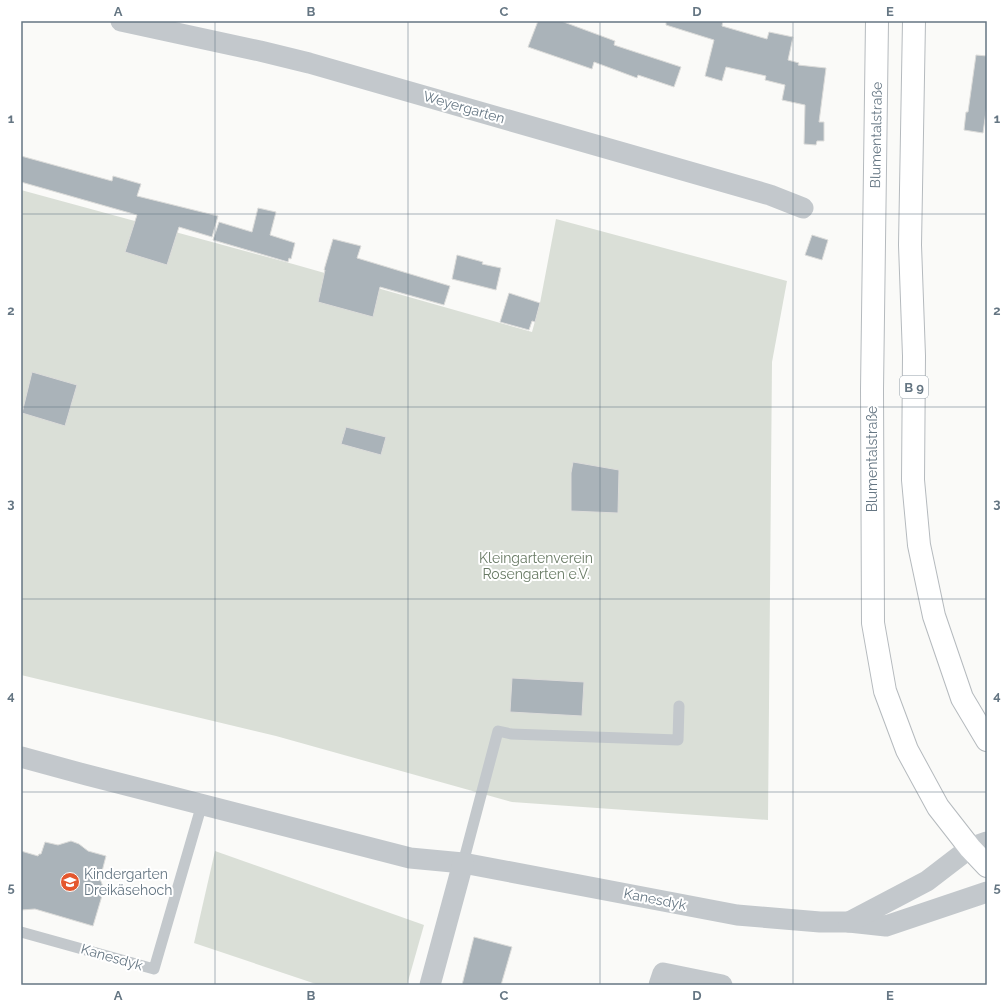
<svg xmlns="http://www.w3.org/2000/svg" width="1008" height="1006" viewBox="0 0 1008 1006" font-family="Raleway,sans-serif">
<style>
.green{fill:#dadfd7}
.building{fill:#aab3b9;stroke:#dcdcda}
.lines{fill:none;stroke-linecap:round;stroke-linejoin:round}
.primary-casing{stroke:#b5babe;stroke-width:24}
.service{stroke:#c3c8cc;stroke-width:11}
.minor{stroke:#c3c8cc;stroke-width:21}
.primary{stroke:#fff;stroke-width:22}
.grid{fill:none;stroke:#657683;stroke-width:1;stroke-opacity:0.55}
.labels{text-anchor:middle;stroke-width:4;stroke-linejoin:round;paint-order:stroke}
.shield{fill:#fff;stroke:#939fa8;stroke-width:1}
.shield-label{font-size:13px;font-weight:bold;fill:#657683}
.street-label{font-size:14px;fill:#657683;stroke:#fff}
.park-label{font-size:14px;fill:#687a64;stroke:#fff}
.poi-label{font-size:14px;fill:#657683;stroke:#fff;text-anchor:start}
.neatline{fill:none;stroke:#657683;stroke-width:1.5}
.grid-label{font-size:13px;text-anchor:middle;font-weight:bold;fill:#657683}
</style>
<rect width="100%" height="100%" fill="#fafaf8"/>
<g class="green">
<polygon points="21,190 293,264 532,332 540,303 556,219 787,281 772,362 768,820 512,802 276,736 21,675"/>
<polygon points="215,851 424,925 407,985 319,985 194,943"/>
</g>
<g class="building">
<polygon points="538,21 561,21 615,41 614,45 681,67 674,87 638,75 637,78 594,62 592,69 528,47"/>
<polygon points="666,21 723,21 722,26 767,39 769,32 793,37 788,60 799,63 798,65 826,68 819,122 824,122 824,141 817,141 816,145 804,144 805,105 782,100 785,85 765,80 766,76 726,67 722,81 705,76 714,40 666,25"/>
<polygon points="976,55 987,56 987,104 983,133 964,130 966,112 968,112"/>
<polygon points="21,156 112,181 113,176 141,184 137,196 218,216 212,237 179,227 167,265 125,252 137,215 21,182"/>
<polygon points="258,208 276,212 270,235 295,243 291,259 289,258 288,262 213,240 219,222 252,232"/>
<polygon points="812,235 828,240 822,260 805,255"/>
<polygon points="333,239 361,246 357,258 450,286 444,305 380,287 373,317 318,302 325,270 324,270"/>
<polygon points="457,255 483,262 482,264 501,268 496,290 452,279"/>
<polygon points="509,293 540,303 535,322 532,321 529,330 500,322"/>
<polygon points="32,372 77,385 65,426 22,413"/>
<polygon points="346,427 386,437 381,455 341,444"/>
<polygon points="573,462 619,470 618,513 571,511 571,473"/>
<polygon points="512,678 584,682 582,716 510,712"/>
<polygon points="71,841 79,844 88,851 106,856 100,879 104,889 93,926 35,909 21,910 21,851 38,856 39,854 41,854 45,842 58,845"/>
<polygon points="474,937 512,947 501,985 462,985"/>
</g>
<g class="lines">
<defs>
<g id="primary">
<polyline points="877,21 872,390 873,623 885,691 907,750 938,807 970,848 987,866"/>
<polyline points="914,21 910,245 914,356 913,480 919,545 934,616 962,698 987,740"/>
</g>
</defs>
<use href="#primary" class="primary-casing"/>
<g class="service">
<polyline points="463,863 498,731 511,734 678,740 679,706"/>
<polyline points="21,932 154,969 202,804"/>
</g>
<g class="minor">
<polyline points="121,21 260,51 309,63 770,195 803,208"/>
<polyline points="21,757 87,775 410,858 463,863 737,915 820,922 849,922 886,926 987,892"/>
<polyline points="849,922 927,881 970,848 987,842"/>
<polyline points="430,985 463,863"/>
<polyline points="659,985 663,973 722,985"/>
</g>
<use href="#primary" class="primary"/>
</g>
<path class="grid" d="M 215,21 L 215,985M 408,21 L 408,985M 600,21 L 600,985M 793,21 L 793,985M 21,214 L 987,214M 21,407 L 987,407M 21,599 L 987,599M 21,792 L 987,792"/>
<defs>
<symbol id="school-disc" viewBox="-11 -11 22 22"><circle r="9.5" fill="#e4572e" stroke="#fff"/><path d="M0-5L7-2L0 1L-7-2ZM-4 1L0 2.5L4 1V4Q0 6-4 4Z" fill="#fff"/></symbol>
</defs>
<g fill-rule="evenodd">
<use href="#school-disc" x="59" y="871" width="22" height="22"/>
</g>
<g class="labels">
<rect class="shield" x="900" y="376" width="28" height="22" rx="3"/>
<g class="shield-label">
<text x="914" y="392">B 9</text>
</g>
<g class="street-label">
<text transform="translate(464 107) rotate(16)" y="5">Weyergarten</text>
<text transform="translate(876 135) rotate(-89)" y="5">Blumentalstraße</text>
<text transform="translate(872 459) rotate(-90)" y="5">Blumentalstraße</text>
<text transform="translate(655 899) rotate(11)" y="5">Kanesdyk</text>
<text transform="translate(112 957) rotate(16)" y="5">Kanesdyk</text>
</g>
<g class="park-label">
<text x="536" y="563">Kleingartenverein<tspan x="536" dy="16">Rosengarten e.V.</tspan></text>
</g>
<g class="poi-label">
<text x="84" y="879">Kindergarten<tspan x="84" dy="16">Dreikäsehoch</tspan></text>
</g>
</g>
<rect width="1008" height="1006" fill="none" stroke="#ffffff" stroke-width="44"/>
<rect x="22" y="22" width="964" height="962" class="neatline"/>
<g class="grid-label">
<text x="118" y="16">A</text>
<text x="311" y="16">B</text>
<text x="504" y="16">C</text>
<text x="697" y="16">D</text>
<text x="890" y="16">E</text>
<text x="11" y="123">1</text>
<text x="997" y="123">1</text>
<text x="11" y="315">2</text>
<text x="997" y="315">2</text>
<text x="11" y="508">3</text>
<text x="997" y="508">3</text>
<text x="11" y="700">4</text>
<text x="997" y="700">4</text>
<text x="11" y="892">5</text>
<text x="997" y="892">5</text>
<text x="118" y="1000">A</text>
<text x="311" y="1000">B</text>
<text x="504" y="1000">C</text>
<text x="697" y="1000">D</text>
<text x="890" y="1000">E</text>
</g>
</svg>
